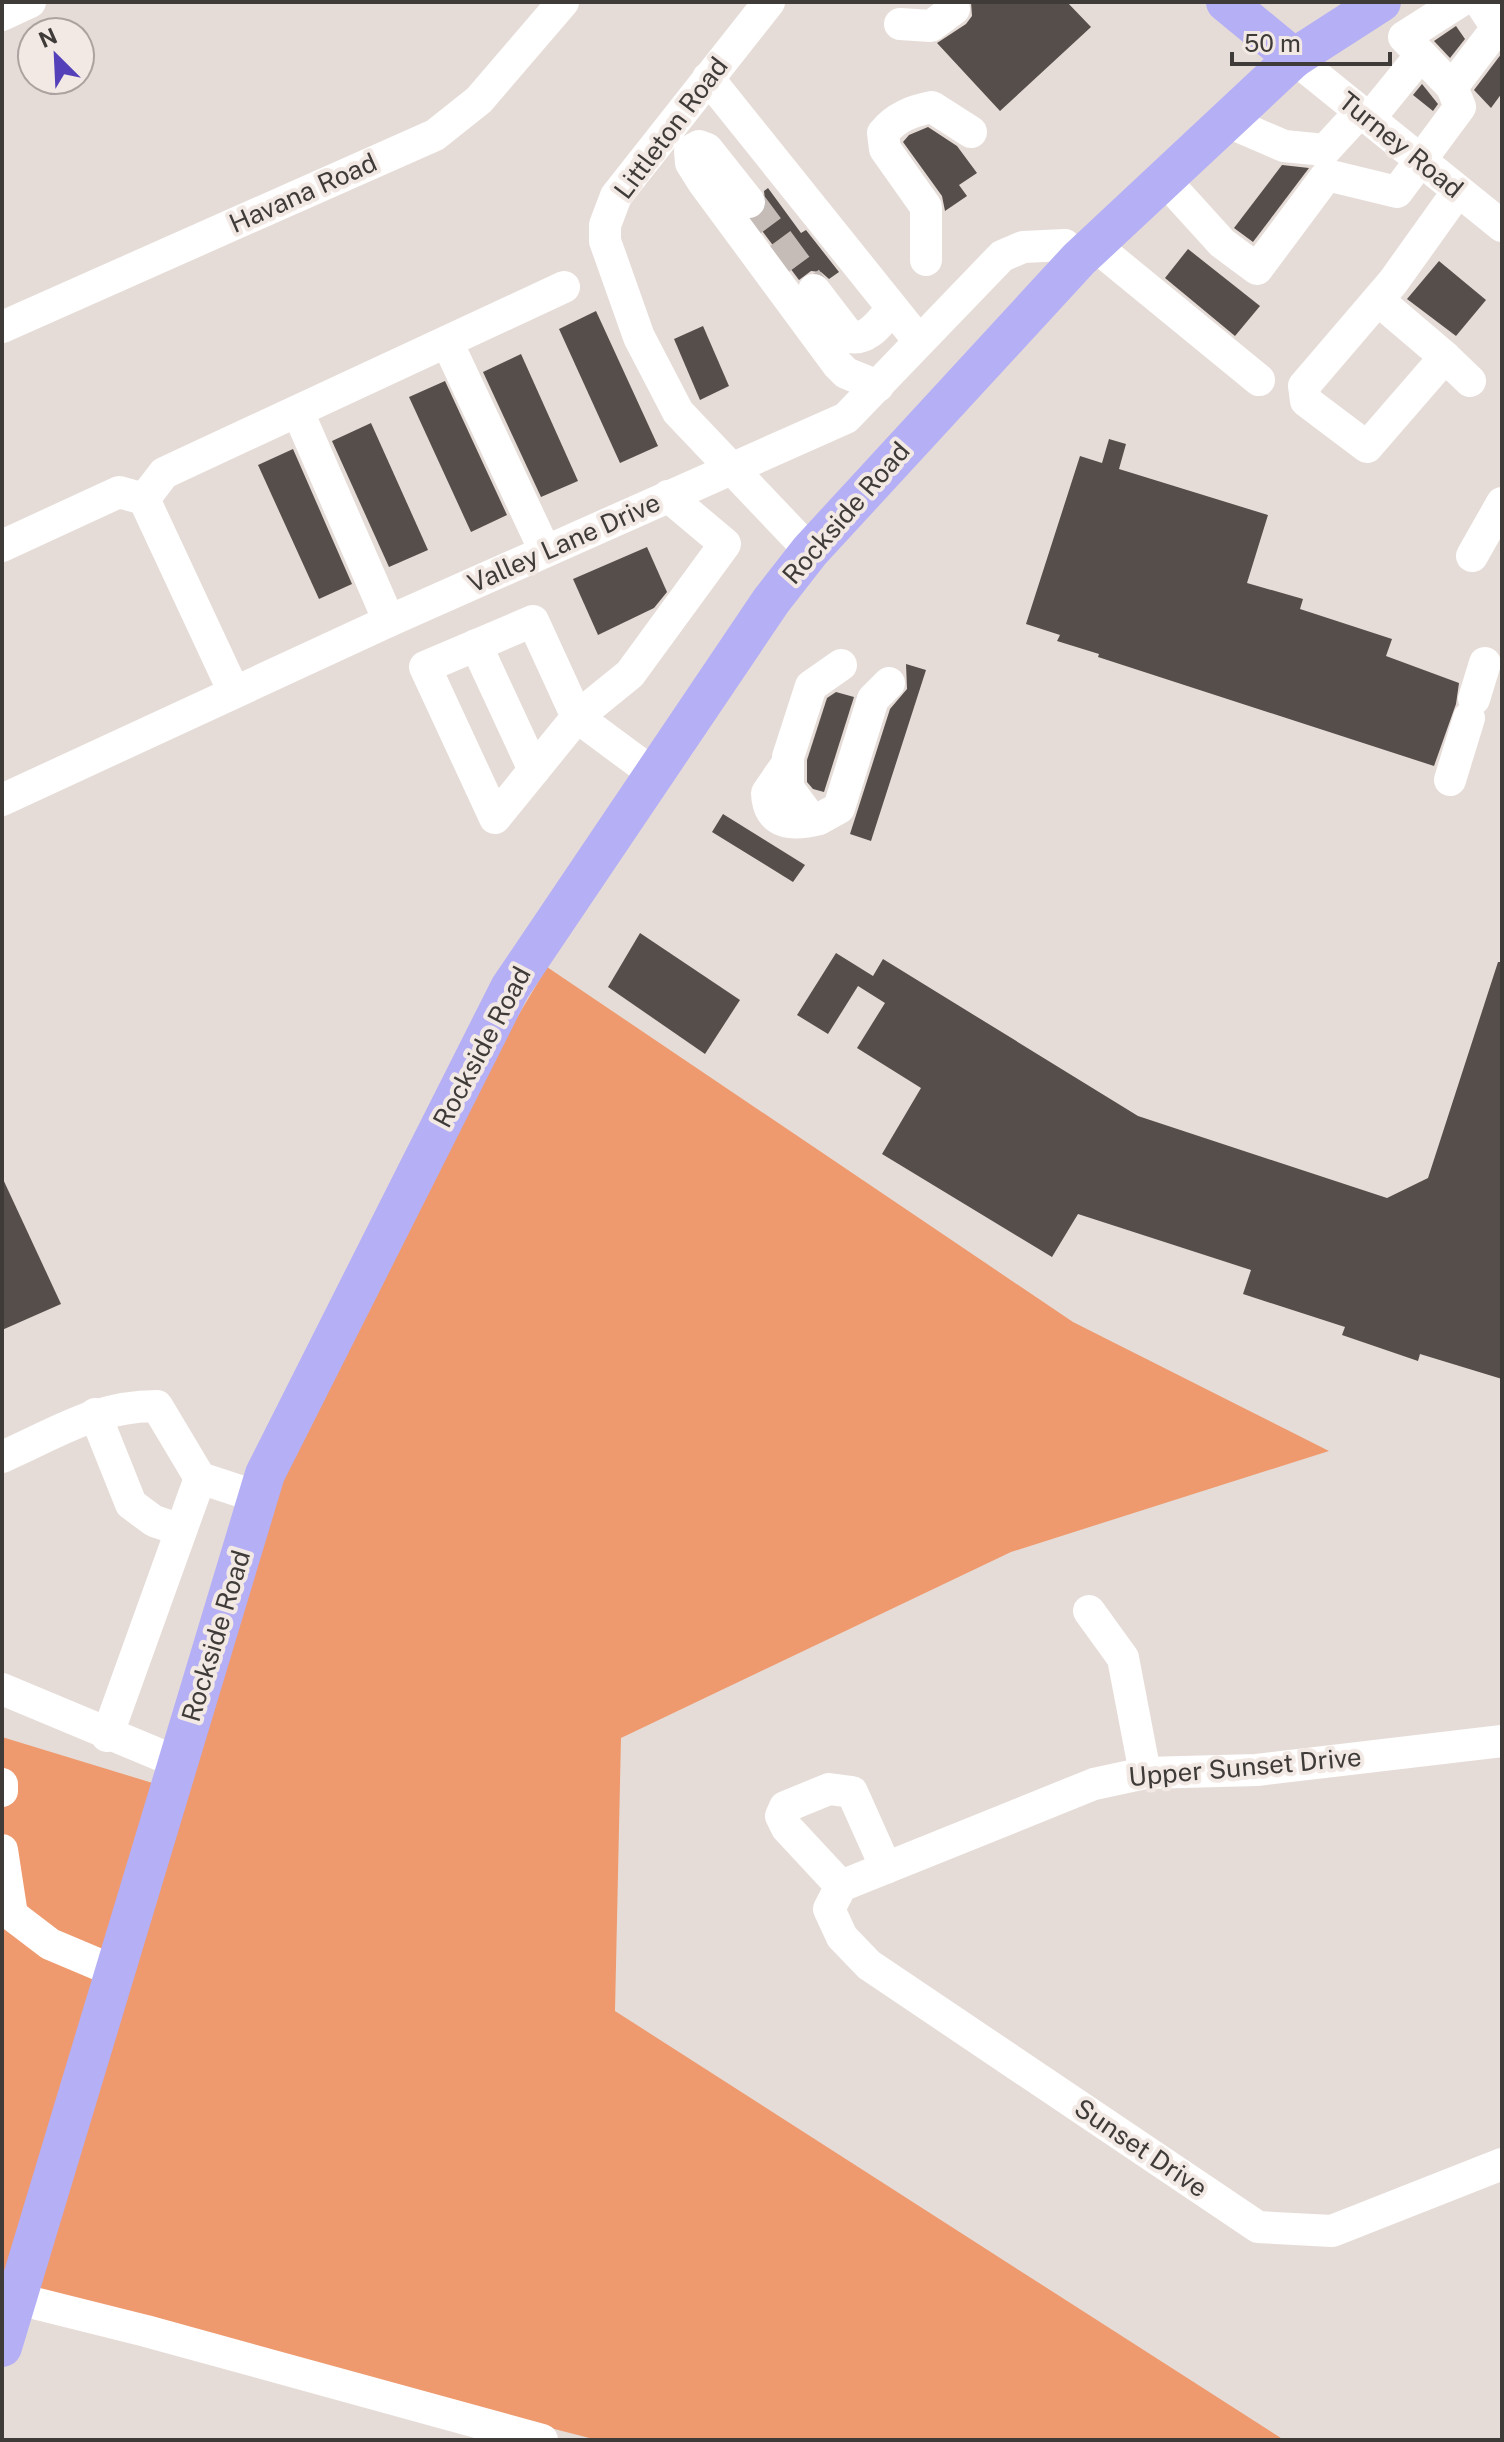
<svg xmlns="http://www.w3.org/2000/svg" width="1504" height="2442" viewBox="0 0 1504 2442" font-family="'Public Sans',sans-serif">
<style>
.green{fill:#ee9a6e}
.building{fill:#564e4a}
.lines{fill:none;stroke-linecap:round;stroke-linejoin:round}
.minor-tunnel{stroke:#c5bcb7;stroke-width:32;stroke-dasharray:32 16;stroke-linecap:butt}
.minor{stroke:#fff;stroke-width:32}
.major{stroke:#b5aff5;stroke-width:40}
.labels{text-anchor:middle;stroke-width:8;stroke-linejoin:round;paint-order:stroke}
.street-label{font-size:26px;fill:#3f3b39;stroke:#f3e9e4}
</style>
<rect width="100%" height="100%" fill="#e6dcd7"/>
<polygon class="green" points="547,967 1073,1322 1329,1451 1011,1552 621,1738 615,2011 1284,2440 597,2440 22,2291 2,2320 2,1737 169,1788 265,1474 372,1261"/>
<g class="building">
<polygon points="971,2 1067,2 1091,27 1000,111 937,43 966,24 972,16"/>
<polygon points="1456,26 1465,39 1450,58 1434,41"/>
<polygon points="1502,53 1502,93 1491,108 1474,90"/>
<polygon points="1422,84 1438,104 1433,111 1413,95"/>
<polygon points="928,127 957,146 977,173 959,185 967,196 945,211 942,196 903,142 909,135"/>
<polygon points="1282,165 1309,168 1253,242 1234,228"/>
<polygon points="768,188 801,233 806,230 839,272 829,279 821,272 811,271 799,280 754,220 766,210 764,191"/>
<polygon points="1188,249 1260,306 1235,336 1165,278"/>
<polygon points="1439,261 1486,300 1456,336 1407,299"/>
<polygon points="596,311 658,446 620,463 559,329"/>
<polygon points="703,326 729,386 700,400 674,339"/>
<polygon points="521,354 578,481 541,497 483,372"/>
<polygon points="445,381 507,515 471,532 409,397"/>
<polygon points="371,423 428,550 389,567 332,441"/>
<polygon points="1109,439 1126,444 1119,469 1268,515 1247,583 1303,599 1300,609 1392,639 1386,656 1459,683 1456,704 1434,766 1098,657 1099,654 1057,641 1060,635 1026,624 1080,456 1102,463"/>
<polygon points="293,449 352,584 319,599 258,465"/>
<polygon points="647,547 667,592 654,608 598,635 573,579"/>
<polygon points="906,664 926,670 871,841 850,834 890,709 907,689"/>
<polygon points="836,692 854,697 824,792 813,789 807,782 807,760 827,698"/>
<polygon points="723,814 805,865 793,882 712,832"/>
<polygon points="640,933 740,1000 705,1054 608,987"/>
<polygon points="836,953 873,976 883,959 1138,1116 1387,1198 1428,1178 1498,962 1502,962 1502,1379 1420,1354 1418,1361 1342,1335 1345,1327 1243,1294 1251,1270 1078,1214 1052,1257 882,1154 921,1088 857,1048 885,1003 858,986 828,1034 797,1015"/>
<polygon points="2,1177 61,1304 2,1330"/>
</g>
<g class="lines">
<polyline class="minor-tunnel" points="749,202 814,290"/>
<g class="minor">
<polyline points="769,2 616,196 605,225 605,241 639,337 678,412 810,551"/>
<polyline points="1459,2 1404,37 1452,87 1497,28 1480,2"/>
<polyline points="2,15 30,2"/>
<polyline points="900,24 931,26 954,9"/>
<polyline points="1294,58 1502,226"/>
<polyline points="708,78 919,341"/>
<polyline points="1369,119 1421,55"/>
<polyline points="1226,121 1284,146 1325,150 1360,112"/>
<polyline points="1163,178 1222,243 1257,269 1327,175 1397,192 1460,107 1452,87"/>
<polyline points="1458,191 1393,282 1304,386 1306,401 1367,447 1445,357 1470,381"/>
<polyline points="749,202 707,149 699,146 690,151 691,163 703,182 838,365 846,373 878,386"/>
<polyline points="1093,244 1259,380"/>
<path d="M 926,260 L 926,207 L 885,149 L 883,133 C 896,117 912,111 932,107 L 971,132"/>
<path d="M 814,290 L 850,337 C 868,341 880,322 891,310"/>
<polyline points="1378,300 1445,357"/>
<polyline points="2,327 435,135 479,100 563,2"/>
<polyline points="448,344 545,551"/>
<polyline points="298,412 389,621"/>
<polyline points="144,499 164,473 564,287"/>
<polyline points="2,546 119,492 144,499 234,692"/>
<polyline points="1472,556 1502,503"/>
<polyline points="476,645 534,770"/>
<polyline points="841,665 811,686 788,757 788,788 808,815 819,819 839,808 873,699 889,683"/>
<polyline points="1474,699 1485,663"/>
<path d="M 787,764 L 767,793 C 768,825 793,826 819,819"/>
<polyline points="654,774 577,717 533,621 425,667 495,818 577,717 630,674 725,544 668,496"/>
<polyline points="1450,780 1469,718"/>
<polyline points="2,800 389,621 846,418 1002,256 1023,247 1065,245 1079,259"/>
<polyline points="95,1414 131,1504 154,1521 181,1530"/>
<path d="M 2,1457 C 57,1433 95,1406 157,1406 L 200,1478"/>
<polyline points="1089,1611 1123,1658 1145,1773"/>
<polyline points="2,1689 177,1762"/>
<polyline points="107,1736 200,1478 258,1497"/>
<polyline points="1502,1741 1257,1770 1145,1773 1094,1784 841,1886 829,1909 842,1937 869,1965 1258,2227 1332,2231 1502,2164"/>
<polyline points="2,1784 2,1791"/>
<polyline points="2,1850 12,1915 50,1944 114,1971"/>
<polyline points="841,1886 787,1828 781,1816 785,1807 829,1789 852,1792 886,1868"/>
<polyline points="2,2295 146,2331 542,2440"/>
</g>
<g class="major">
<polyline points="1226,2 1294,58"/>
<polyline points="2,2347 265,1474 510,988 771,601 810,551 1079,259 1294,58 1381,2"/>
</g>
</g>
<g class="labels">
<g class="street-label">
<text transform="translate(671 128) rotate(-53)" y="9">Littleton Road</text>
<text transform="translate(1401 145) rotate(39)" y="9">Turney Road</text>
<text transform="translate(303 193) rotate(-24)" y="9">Havana Road</text>
<text transform="translate(846 513) rotate(-49)" y="9">Rockside Road</text>
<text transform="translate(564 543) rotate(-24)" y="9">Valley Lane Drive</text>
<text transform="translate(482 1047) rotate(-62)" y="9">Rockside Road</text>
<text transform="translate(216 1636) rotate(-73)" y="9">Rockside Road</text>
<text transform="translate(1245 1767) rotate(-5)" y="9">Upper Sunset Drive</text>
<text transform="translate(1141 2148) rotate(34)" y="9">Sunset Drive</text>
</g>
</g>
<rect width="1504" height="2442" fill="none" stroke="#3f3b39" stroke-width="8"/>
<g transform="translate(56 56) rotate(336)"><circle r="38" fill="#f3e9e4" stroke="#aba3a0" stroke-width="2"/>
<path d="M0-6L14 30L0 20L-14 30Z" fill="#5441b9"/>
<text y="-12" font-size="22" font-weight="bold" text-anchor="middle" fill="#3f3b39">N</text>
</g>
<path d="M1232 52v12h158v-12" fill="none" stroke="#3f3b39" stroke-width="4"/>
<text x="1244" y="52" font-size="24" fill="#3f3b39" stroke="#f3e9e4" stroke-width="6" paint-order="stroke">50 m</text>
</svg>
